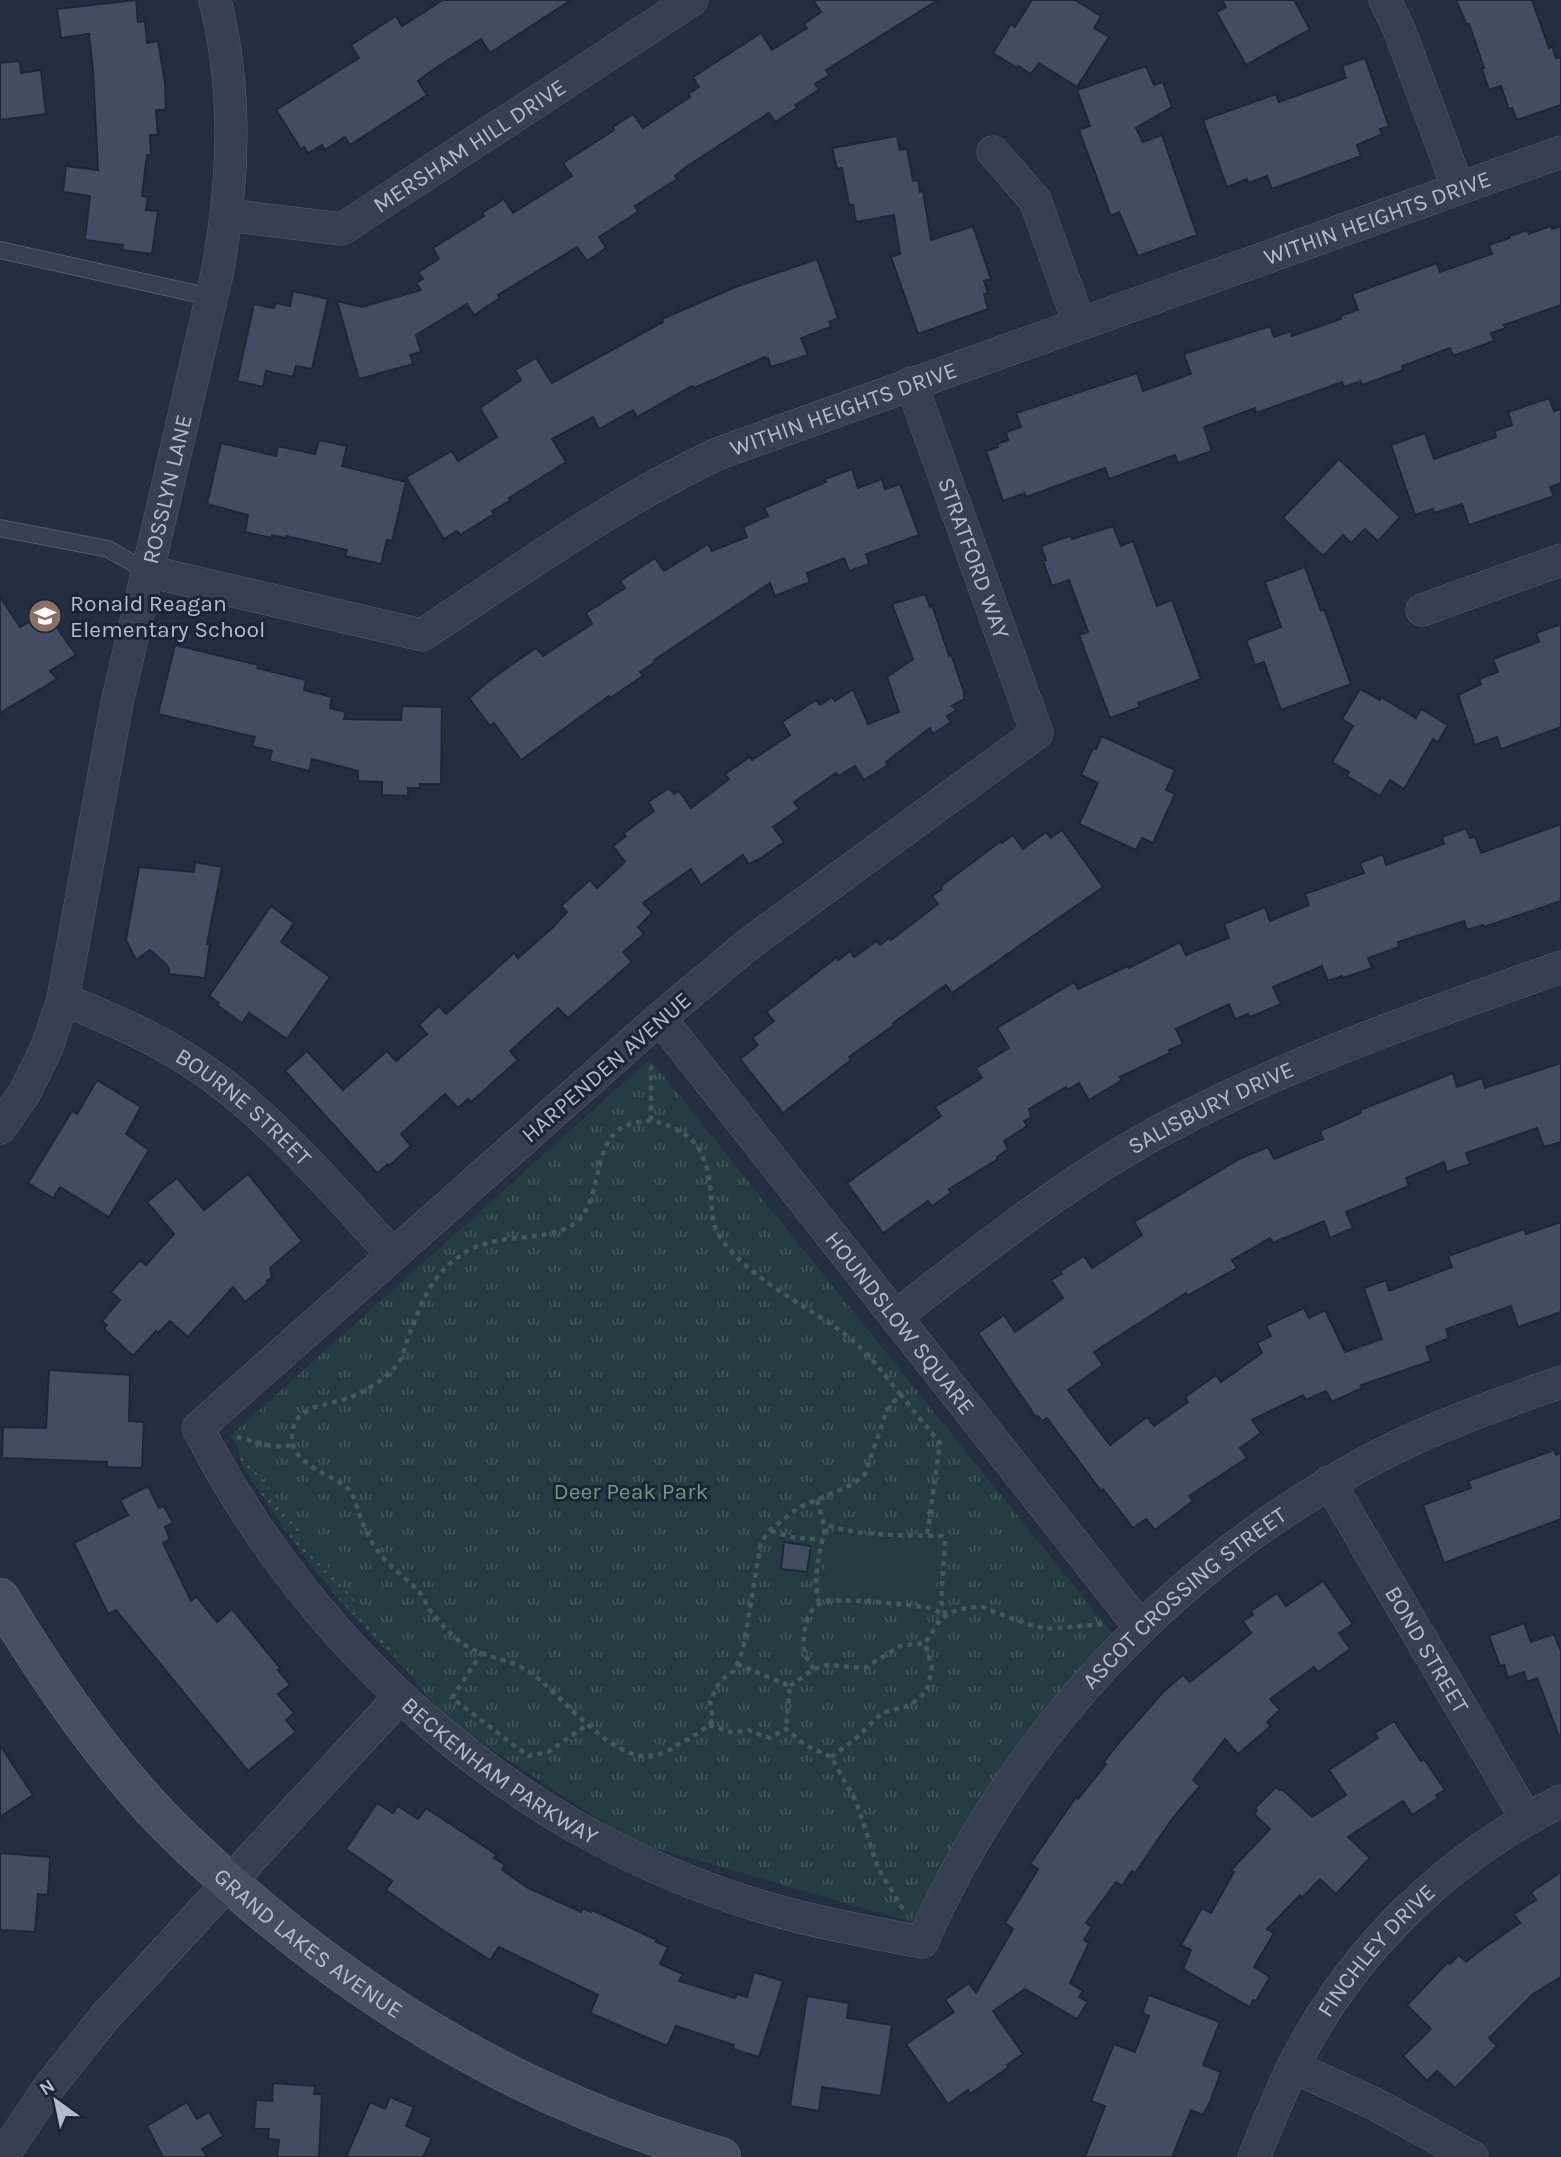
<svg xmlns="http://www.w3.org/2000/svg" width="1561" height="2157" viewBox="0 0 1561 2157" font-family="Karla,sans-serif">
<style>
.grass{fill:url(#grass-dots)}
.park{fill:url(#park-tufts)}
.pitch{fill:#253c42}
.building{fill:#424d63;stroke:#1e2737;stroke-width:2}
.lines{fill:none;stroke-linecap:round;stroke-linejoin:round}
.lane-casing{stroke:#555e6e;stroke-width:18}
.street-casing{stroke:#555e6e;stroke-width:33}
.secondary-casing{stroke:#555e6e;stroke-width:40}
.path{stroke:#43595e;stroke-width:4.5;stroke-dasharray:5 5;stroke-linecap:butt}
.lane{stroke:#374050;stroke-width:16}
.street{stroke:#374050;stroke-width:32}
.secondary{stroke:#454e64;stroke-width:38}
.labels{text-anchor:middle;stroke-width:6;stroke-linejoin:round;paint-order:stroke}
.street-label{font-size:23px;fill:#b4bbcb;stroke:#1c2535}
.poi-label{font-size:23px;fill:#b4bbcb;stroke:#1c2535;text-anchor:start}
.park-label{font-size:23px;fill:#699d79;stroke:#1c2535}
</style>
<defs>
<pattern id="grass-dots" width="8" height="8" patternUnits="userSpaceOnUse" patternTransform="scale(1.75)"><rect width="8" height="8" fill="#253c42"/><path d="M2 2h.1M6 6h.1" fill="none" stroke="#42565c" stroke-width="1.8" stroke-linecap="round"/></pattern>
<pattern id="park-tufts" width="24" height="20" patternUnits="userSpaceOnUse" patternTransform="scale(1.75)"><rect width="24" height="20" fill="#253c42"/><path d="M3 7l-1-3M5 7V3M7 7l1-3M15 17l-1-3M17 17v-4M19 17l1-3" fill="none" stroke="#42565c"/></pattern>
</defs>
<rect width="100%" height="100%" fill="#232e41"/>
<path class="grass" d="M 238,1446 L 435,1699 C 370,1637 309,1571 261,1494 C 252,1480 238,1464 238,1446 Z"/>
<polygon class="park" points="650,1059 1112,1633 911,1922 632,1841 442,1717 340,1582 307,1542 290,1515 230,1436"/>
<polygon class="pitch" points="829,1532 939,1543 935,1603 822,1592"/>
<g class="building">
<polygon points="136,0 138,22 145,21 147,43 158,41 165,83 166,110 156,110 158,135 150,135 151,155 147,155 142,196 148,197 146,210 158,211 152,254 122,250 123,245 85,240 90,196 63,192 66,166 98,170 93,71 89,34 61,38 57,9"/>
<polygon points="443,0 571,0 490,53 481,39 431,71 418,81 427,95 350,145 345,137 325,150 322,145 308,153 304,147 301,149 276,110 359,58 351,45 396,16 402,26"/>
<polygon points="813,0 938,0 826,70 829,75 815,84 819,90 795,105 797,108 775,122 769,113 686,167 675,176 677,179 635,206 638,212 599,237 606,248 587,261 577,247 498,295 500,298 474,315 467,304 416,335 421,352 410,355 413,364 359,379 337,301 362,307 421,290 416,283 423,279 418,272 439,259 433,248 484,216 482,213 504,199 513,213 572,176 563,163 614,130 613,127 633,114 643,128 690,97 688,94 699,87 693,77 761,33 772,50 807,28 804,24 821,12"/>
<polygon points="1032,0 1075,0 1101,16 1094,28 1109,37 1077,87 1039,63 1031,74 1018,66 1017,68 993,53 1011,24 1015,27"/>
<polygon points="1222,0 1294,0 1310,29 1246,65 1216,12 1226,7"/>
<polygon points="1456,0 1532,0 1549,48 1552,46 1556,58 1561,57 1561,105 1517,120 1512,108 1509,109 1501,86 1489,90 1482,69 1484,68 1469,24 1467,25"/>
<polygon points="1365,58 1389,126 1380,129 1382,134 1357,145 1361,156 1272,189 1267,176 1248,183 1247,179 1227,187 1203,120 1276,94 1279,102 1346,78 1342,66"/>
<polygon points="20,61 21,73 41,70 46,114 0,120 0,63"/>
<polygon points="1146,66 1154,85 1163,82 1172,107 1136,128 1143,142 1162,135 1197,235 1138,256 1119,212 1111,216 1079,130 1090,126 1077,90"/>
<polygon points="897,136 900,150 907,148 913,181 918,180 920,192 923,191 931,240 973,226 991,279 984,281 988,293 984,294 988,309 918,334 891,257 900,254 894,215 856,222 853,205 849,205 842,168 837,169 832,148"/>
<polygon points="1550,226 1552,229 1561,226 1561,305 1504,325 1506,328 1491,333 1494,341 1453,356 1450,348 1402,366 1403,370 1362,385 1361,381 1344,387 1342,382 1256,413 1255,408 1204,427 1212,451 1178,463 1175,455 1109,479 1105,468 1026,497 1025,493 1003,501 986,451 998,447 997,444 1008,440 1006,432 1021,427 1016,413 1137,373 1143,391 1191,374 1184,354 1270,326 1274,337 1291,331 1292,336 1341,319 1340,316 1358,310 1352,294 1437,263 1440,272 1492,254 1489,245 1510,238 1509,236 1528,230 1529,234"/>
<polygon points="817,259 838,318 829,322 831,327 801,338 808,355 771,367 768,358 765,359 765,357 694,388 692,386 637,417 633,410 599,429 593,417 552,439 566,462 509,498 511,500 492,511 494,514 460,535 457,531 444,539 406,477 452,451 458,461 497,437 480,408 521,380 515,370 536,358 552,383 663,322 662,319 733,288"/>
<polygon points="293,291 328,299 312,369 296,366 293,377 266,371 263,387 237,381 254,304 274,308 276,303 290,306"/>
<polygon points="1549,398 1554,411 1561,409 1561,483 1550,487 1554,496 1469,525 1462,504 1435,513 1433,509 1415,515 1391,445 1425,433 1434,459 1496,437 1494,431 1512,425 1508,412"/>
<polygon points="319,440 347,446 342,466 406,482 392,541 387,540 381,564 345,556 347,550 286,536 285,538 272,535 272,538 245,532 248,515 207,504 221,443 276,456 278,446 315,454"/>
<polygon points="1339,459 1400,517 1378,541 1365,529 1351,543 1343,535 1323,556 1283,518"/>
<polygon points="852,469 858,488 882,479 885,489 900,484 919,535 866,554 869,564 849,571 844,558 807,573 810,582 775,596 770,583 654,660 655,662 640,672 643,676 610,698 609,696 521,760 494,723 490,726 469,698 494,677 536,648 543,656 592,624 586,613 625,588 620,581 655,558 664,571 708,544 712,551 747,537 743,527 768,516 764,508 826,482 825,479"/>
<polygon points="1113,526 1121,546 1133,541 1157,606 1172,600 1201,679 1138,703 1140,707 1110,718 1079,635 1088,632 1069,580 1052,586 1043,561 1046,560 1041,546 1070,536 1072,539"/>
<polygon points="1305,567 1321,611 1324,609 1351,684 1281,710 1264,662 1255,665 1246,640 1281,627 1265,582"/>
<polygon points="925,594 930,607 932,605 949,656 951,654 964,692 964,699 952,706 957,710 947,716 951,722 933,734 930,728 886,762 888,765 864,780 855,766 838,776 836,773 794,802 799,809 773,827 784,842 761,858 749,864 743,855 701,885 691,869 643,903 652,913 638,927 644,934 623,952 632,962 568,1018 558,1008 510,1051 518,1060 471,1102 468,1099 458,1108 445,1094 401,1134 411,1146 389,1166 388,1164 377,1173 285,1071 307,1051 343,1090 387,1051 396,1061 427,1034 419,1025 439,1006 446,1014 514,953 518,958 552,928 567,912 561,906 590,880 597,888 625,862 613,846 626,836 624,833 654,811 648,802 669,788 674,794 679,791 691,808 729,779 725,774 750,757 752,760 790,735 782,722 816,700 820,705 832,697 835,701 853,689 868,724 899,712 887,677 913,659 892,604"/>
<polygon points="0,597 20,627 46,612 76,655 50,671 57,679 0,713"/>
<polygon points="1561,624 1561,727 1501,749 1497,737 1475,745 1458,695 1481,684 1479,679 1498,672 1493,659 1539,642 1536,633"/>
<polygon points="175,645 258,665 257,668 306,680 304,690 332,697 330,708 346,712 344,719 401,720 402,706 442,707 441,784 420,784 420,788 408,788 408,796 382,795 382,782 358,781 358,771 312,759 309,771 269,761 272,751 252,746 255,737 158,714"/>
<polygon points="1360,689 1380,700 1381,697 1416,718 1421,709 1448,725 1438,742 1433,739 1404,789 1390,780 1380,796 1347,776 1349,772 1332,762 1353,726 1342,719"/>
<polygon points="1102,736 1175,770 1166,790 1175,794 1153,843 1142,838 1136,850 1079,824 1098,783 1081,775 1093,748 1096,749"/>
<polygon points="1561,824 1561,901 1484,927 1483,925 1467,930 1464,921 1398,942 1399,947 1368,958 1372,968 1343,978 1342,976 1328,981 1322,966 1273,987 1281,1004 1250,1017 1248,1014 1235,1019 1229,1004 1176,1029 1183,1044 1169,1050 1170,1053 1120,1077 1122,1080 1089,1100 1079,1083 1067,1090 1066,1087 1029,1109 1031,1117 1024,1121 1027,1126 1004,1141 1008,1149 997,1157 998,1159 949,1189 951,1193 932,1206 928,1201 883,1233 847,1183 941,1116 935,1107 982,1078 976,1068 1009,1048 997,1028 1074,982 1078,989 1128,966 1129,968 1180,942 1186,955 1229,938 1224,924 1265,907 1270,921 1309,905 1305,894 1364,873 1360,863 1383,854 1386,865 1444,844 1442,837 1466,828 1470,838 1475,836 1481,853"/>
<polygon points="1062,830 1103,887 952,993 946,985 893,1023 894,1025 849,1057 851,1060 783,1113 740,1059 758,1045 752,1038 774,1021 766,1012 837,957 838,960 850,951 854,957 877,941 880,945 889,938 891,940 938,904 932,896 942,889 941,886 1001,841 1002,843 1013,835 1023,849 1046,832 1051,838"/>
<polygon points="195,862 222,867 207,944 210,944 205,978 169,974 169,969 165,963 150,950 136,960 126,940 139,867 194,872"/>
<polygon points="271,906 294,923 281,942 330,977 287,1039 249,1013 242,1023 217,1005 219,1003 209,996"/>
<polygon points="1561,1063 1561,1142 1544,1147 1537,1128 1466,1153 1470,1164 1447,1172 1444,1162 1406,1178 1409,1186 1346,1212 1353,1228 1330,1238 1324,1221 1273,1243 1270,1238 1232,1260 1237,1268 1187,1296 1186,1293 1094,1352 1103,1365 1068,1390 1110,1445 1147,1417 1154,1426 1188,1402 1185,1397 1216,1375 1221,1382 1262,1353 1257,1343 1271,1336 1266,1326 1304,1308 1309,1318 1325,1310 1345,1352 1382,1339 1364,1288 1386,1280 1389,1291 1452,1267 1448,1256 1524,1229 1526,1234 1561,1222 1561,1312 1518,1327 1511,1306 1446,1329 1449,1338 1426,1347 1431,1361 1361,1385 1362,1388 1332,1402 1326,1391 1306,1400 1303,1395 1252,1420 1261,1433 1240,1448 1247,1458 1189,1496 1193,1501 1155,1530 1146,1519 1133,1528 1103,1489 1101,1491 1047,1418 1042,1421 1038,1416 1036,1417 978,1333 1004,1315 1015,1332 1063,1298 1051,1280 1062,1274 1060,1271 1084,1256 1092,1268 1142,1235 1134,1222 1241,1158 1268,1147 1274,1159 1323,1139 1320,1131 1361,1113 1360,1110 1453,1073 1457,1087 1482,1078 1485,1088"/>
<polygon points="97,1080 141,1107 126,1134 149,1150 109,1217 60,1187 53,1198 28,1183 72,1111 77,1114"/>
<polygon points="248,1174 302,1241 270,1268 272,1277 267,1281 268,1283 245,1302 233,1287 188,1337 170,1321 158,1333 156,1331 133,1356 104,1329 107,1325 102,1321 120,1300 111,1292 140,1260 146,1265 174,1234 147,1202 177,1178 204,1210"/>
<polygon points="49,1370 130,1375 129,1421 144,1422 142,1468 107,1467 107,1462 2,1458 3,1427 46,1428"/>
<polygon points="1554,1450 1556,1455 1561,1453 1561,1519 1444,1563 1423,1505 1471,1488 1468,1481"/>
<polygon points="148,1486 159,1508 164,1506 173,1523 165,1527 170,1539 163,1543 191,1601 196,1596 217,1622 232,1609 281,1669 278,1670 290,1685 278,1694 294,1713 286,1720 296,1732 248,1771 116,1610 108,1614 74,1543 128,1515 120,1500"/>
<polygon points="784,1542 811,1546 807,1572 781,1569"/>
<polygon points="1323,1581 1353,1624 1339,1633 1350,1649 1318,1672 1314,1667 1270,1699 1280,1710 1267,1722 1271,1726 1238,1754 1225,1739 1193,1780 1200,1786 1172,1819 1135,1873 1132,1871 1122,1886 1116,1882 1086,1923 1092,1927 1084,1940 1089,1943 1070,1983 1083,1991 1079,1997 1088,2002 1077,2019 1025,1989 993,2011 1023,2054 1007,2065 1009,2067 970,2094 968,2090 948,2104 906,2044 954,2012 945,2000 969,1983 976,1993 1013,1929 1005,1923 1038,1869 1030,1864 1076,1797 1078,1799 1106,1764 1104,1762 1121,1740 1163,1692 1183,1675 1190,1682 1251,1633 1243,1621 1253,1615 1251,1611 1277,1593 1286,1606"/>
<polygon points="1524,1623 1531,1642 1554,1634 1561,1652 1561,1736 1559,1736 1537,1678 1527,1682 1524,1672 1508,1678 1504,1665 1500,1666 1489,1636"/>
<polygon points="1394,1721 1421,1761 1424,1759 1445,1790 1436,1795 1438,1798 1412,1815 1403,1801 1348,1837 1370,1858 1336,1894 1320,1879 1302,1898 1300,1895 1267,1929 1274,1933 1254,1967 1270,1977 1256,2001 1253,2000 1250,2007 1183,1969 1191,1950 1181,1945 1202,1908 1211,1913 1234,1872 1231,1870 1270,1829 1254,1814 1257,1810 1255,1808 1276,1787 1280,1790 1282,1789 1312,1817 1346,1795 1329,1770 1378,1738 1375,1733"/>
<polygon points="0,1745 33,1795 0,1817"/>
<polygon points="377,1803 393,1813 398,1806 418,1819 426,1808 497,1855 494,1858 505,1865 502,1870 528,1888 581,1912 583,1908 591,1912 592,1910 657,1940 656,1942 668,1947 660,1964 683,1974 679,1981 735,1998 737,1994 747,1997 754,1972 783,1981 759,2057 733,2049 734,2045 676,2026 667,2046 590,2013 598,1995 499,1947 490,1960 441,1929 386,1890 392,1881 346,1849"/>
<polygon points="0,1853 50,1857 48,1895 38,1894 35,1932 0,1930"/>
<polygon points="1561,1872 1561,1977 1533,1994 1489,2038 1497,2046 1455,2088 1437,2071 1427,2081 1403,2056 1431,2029 1407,2005 1448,1962 1450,1964 1459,1955 1466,1962 1478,1952 1520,1923 1514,1914 1536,1900 1531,1892"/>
<polygon points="1149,1995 1220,2022 1203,2065 1221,2072 1210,2102 1203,2115 1191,2110 1172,2157 1085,2157 1105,2106 1091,2101 1114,2044 1135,2052 1149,2016 1142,2013"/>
<polygon points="807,1996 849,2003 847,2018 892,2025 881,2096 822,2087 819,2111 790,2106"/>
<polygon points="273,2083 315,2086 314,2094 322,2094 319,2157 277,2157 279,2140 268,2139 269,2129 254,2129 256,2100 272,2101"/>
<polygon points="390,2097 414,2107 406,2126 432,2138 423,2157 346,2157 370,2102 385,2109"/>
<polygon points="187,2102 197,2119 209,2112 223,2136 202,2149 207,2157 163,2157 147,2126"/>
</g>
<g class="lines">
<defs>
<g id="lane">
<polyline points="0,250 211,297"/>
<polyline points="0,528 108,549 147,571"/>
</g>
<g id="street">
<polyline points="1385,0 1399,29 1458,188"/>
<polyline points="993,152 1035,200 1079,323"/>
<path id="s1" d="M 227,215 L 342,229 L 692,0"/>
<path id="s2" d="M 911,383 L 1037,733 L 750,943 L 660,1018 L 198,1428 C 313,1653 519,1835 763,1907 C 815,1922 868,1932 922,1942 C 1015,1732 1177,1561 1380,1455 C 1438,1425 1500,1404 1561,1382"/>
<path id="s3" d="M 147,571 L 422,635 C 518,572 612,504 717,454 L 1561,152"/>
<polyline points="1422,610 1561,560"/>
<path id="s4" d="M 63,999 C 108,1018 152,1036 193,1063 C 271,1114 330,1187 393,1255"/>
<path id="s5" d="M 660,1018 L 1140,1627"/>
<path id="s6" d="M 0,1128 L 25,1092 L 47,1047 L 63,999 L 117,703 L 217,274 C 234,181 238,93 215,0"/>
<path id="s7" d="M 895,1317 C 984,1248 1073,1176 1173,1124 C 1297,1059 1429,1014 1561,967"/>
<path id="s8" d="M 1329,1482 L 1526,1818"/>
<polyline points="1293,2067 1373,2103 1472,2157"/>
<polyline points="2,2157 50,2086 104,2018 400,1697"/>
<path id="s9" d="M 1254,2157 C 1266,2128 1278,2098 1292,2069 C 1349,1953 1445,1859 1561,1801"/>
</g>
<g id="secondary">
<path id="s10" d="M 0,1598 C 42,1668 87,1735 141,1796 C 169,1828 200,1856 232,1885 C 374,2011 538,2105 721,2157"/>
</g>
</defs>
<use href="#lane" class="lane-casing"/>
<use href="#street" class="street-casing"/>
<use href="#secondary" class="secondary-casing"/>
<g class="path">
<path d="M 651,1120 C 639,1122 625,1123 616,1132 C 590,1157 603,1212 567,1228 C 529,1244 490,1230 453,1261 C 428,1281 418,1312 407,1341 C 404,1349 402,1360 396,1366 C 386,1378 370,1388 356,1395 C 339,1404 302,1403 294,1425 C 281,1466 334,1472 350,1491 C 356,1499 358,1512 362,1521 C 366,1533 373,1545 381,1555 C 392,1569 408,1579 420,1593 C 424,1599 427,1606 431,1612 C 439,1622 452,1636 462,1643 C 481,1657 508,1658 528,1671 C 560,1692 611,1762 652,1756 C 661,1755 670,1750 677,1745 C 690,1738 703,1732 713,1720 L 710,1701 L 720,1681 L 734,1671 L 743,1650 L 761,1542 L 770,1530 L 798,1508 L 853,1484 L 865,1474 L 887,1410 L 900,1394 C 883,1373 868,1352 846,1335 C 808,1306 747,1278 720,1237 C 709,1221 713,1204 710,1186 C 705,1144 689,1131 651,1120 L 651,1068 L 655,1064"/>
<polyline points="900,1394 940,1443 927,1536"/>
<path d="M 237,1437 C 254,1441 278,1451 294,1444"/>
<path d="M 817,1500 L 824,1524 C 860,1537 904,1535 942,1536 L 945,1541 L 941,1601 L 946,1616"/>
<polyline points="771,1531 791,1537 822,1540"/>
<path d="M 819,1603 C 812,1576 820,1551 826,1525"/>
<polyline points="482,1652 452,1698 528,1756 548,1752 587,1725"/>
<polyline points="737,1664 790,1686 786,1729"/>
<path d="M 814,1669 C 803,1654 802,1648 805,1629 C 806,1619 811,1607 821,1603 C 834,1596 913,1605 929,1608 C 935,1610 940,1613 944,1615"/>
<polyline points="790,1686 814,1669 826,1665 865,1668 900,1646 925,1643"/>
<polyline points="709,1725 734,1733 748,1730 769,1738 786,1729 805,1745 831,1757 856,1801 878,1868 904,1911"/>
<polyline points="831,1757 854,1740 882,1713 911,1705 927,1691 932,1668 925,1643 941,1619 952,1612 966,1608 982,1607 1024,1623 1047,1629 1103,1624"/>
</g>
<use href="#lane" class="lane"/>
<use href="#street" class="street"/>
<use href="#secondary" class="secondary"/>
</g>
<defs>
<symbol id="school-disc" viewBox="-11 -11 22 22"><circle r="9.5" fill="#8d6e63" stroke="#1c2535"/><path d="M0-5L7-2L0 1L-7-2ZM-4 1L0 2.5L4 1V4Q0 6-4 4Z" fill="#fff"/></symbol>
</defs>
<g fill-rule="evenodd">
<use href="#school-disc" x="26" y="597" width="38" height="38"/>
</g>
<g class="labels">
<g class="street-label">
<text dy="8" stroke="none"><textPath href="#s1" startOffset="268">MERSHAM HILL DRIVE</textPath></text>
<text dy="8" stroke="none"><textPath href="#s3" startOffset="1330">WITHIN HEIGHTS DRIVE</textPath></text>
<text dy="8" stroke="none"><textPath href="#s3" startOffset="763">WITHIN HEIGHTS DRIVE</textPath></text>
<text dy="8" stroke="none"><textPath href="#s6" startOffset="665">ROSSLYN LANE</textPath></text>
<text dy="8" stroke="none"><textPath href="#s2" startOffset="186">STRATFORD WAY</textPath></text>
<text transform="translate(606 1067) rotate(-41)" y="8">HARPENDEN AVENUE</text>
<text dy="8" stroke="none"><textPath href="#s4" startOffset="212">BOURNE STREET</textPath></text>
<text dy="8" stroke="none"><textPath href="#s7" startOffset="380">SALISBURY DRIVE</textPath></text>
<text dy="8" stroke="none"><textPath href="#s5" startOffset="388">HOUNDSLOW SQUARE</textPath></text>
<text dy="8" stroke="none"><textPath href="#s2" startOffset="2824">ASCOT CROSSING STREET</textPath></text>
<text dy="8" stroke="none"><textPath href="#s8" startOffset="194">BOND STREET</textPath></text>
<text dy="8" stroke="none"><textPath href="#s2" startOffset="1925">BECKENHAM PARKWAY</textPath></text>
<text dy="8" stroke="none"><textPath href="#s10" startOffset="467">GRAND LAKES AVENUE</textPath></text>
<text dy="8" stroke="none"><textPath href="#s9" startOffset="242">FINCHLEY DRIVE</textPath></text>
</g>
<g class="poi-label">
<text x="70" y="611">Ronald Reagan<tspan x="70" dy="26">Elementary School</tspan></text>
</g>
<g class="park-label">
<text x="631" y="1499">Deer Peak Park</text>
</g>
</g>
<g transform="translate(56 2101) rotate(327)" stroke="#1c2535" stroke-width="5" paint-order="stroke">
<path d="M0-5L12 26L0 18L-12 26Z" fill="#b4bbcb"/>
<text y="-10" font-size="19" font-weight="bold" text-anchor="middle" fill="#b4bbcb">N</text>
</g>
</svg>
